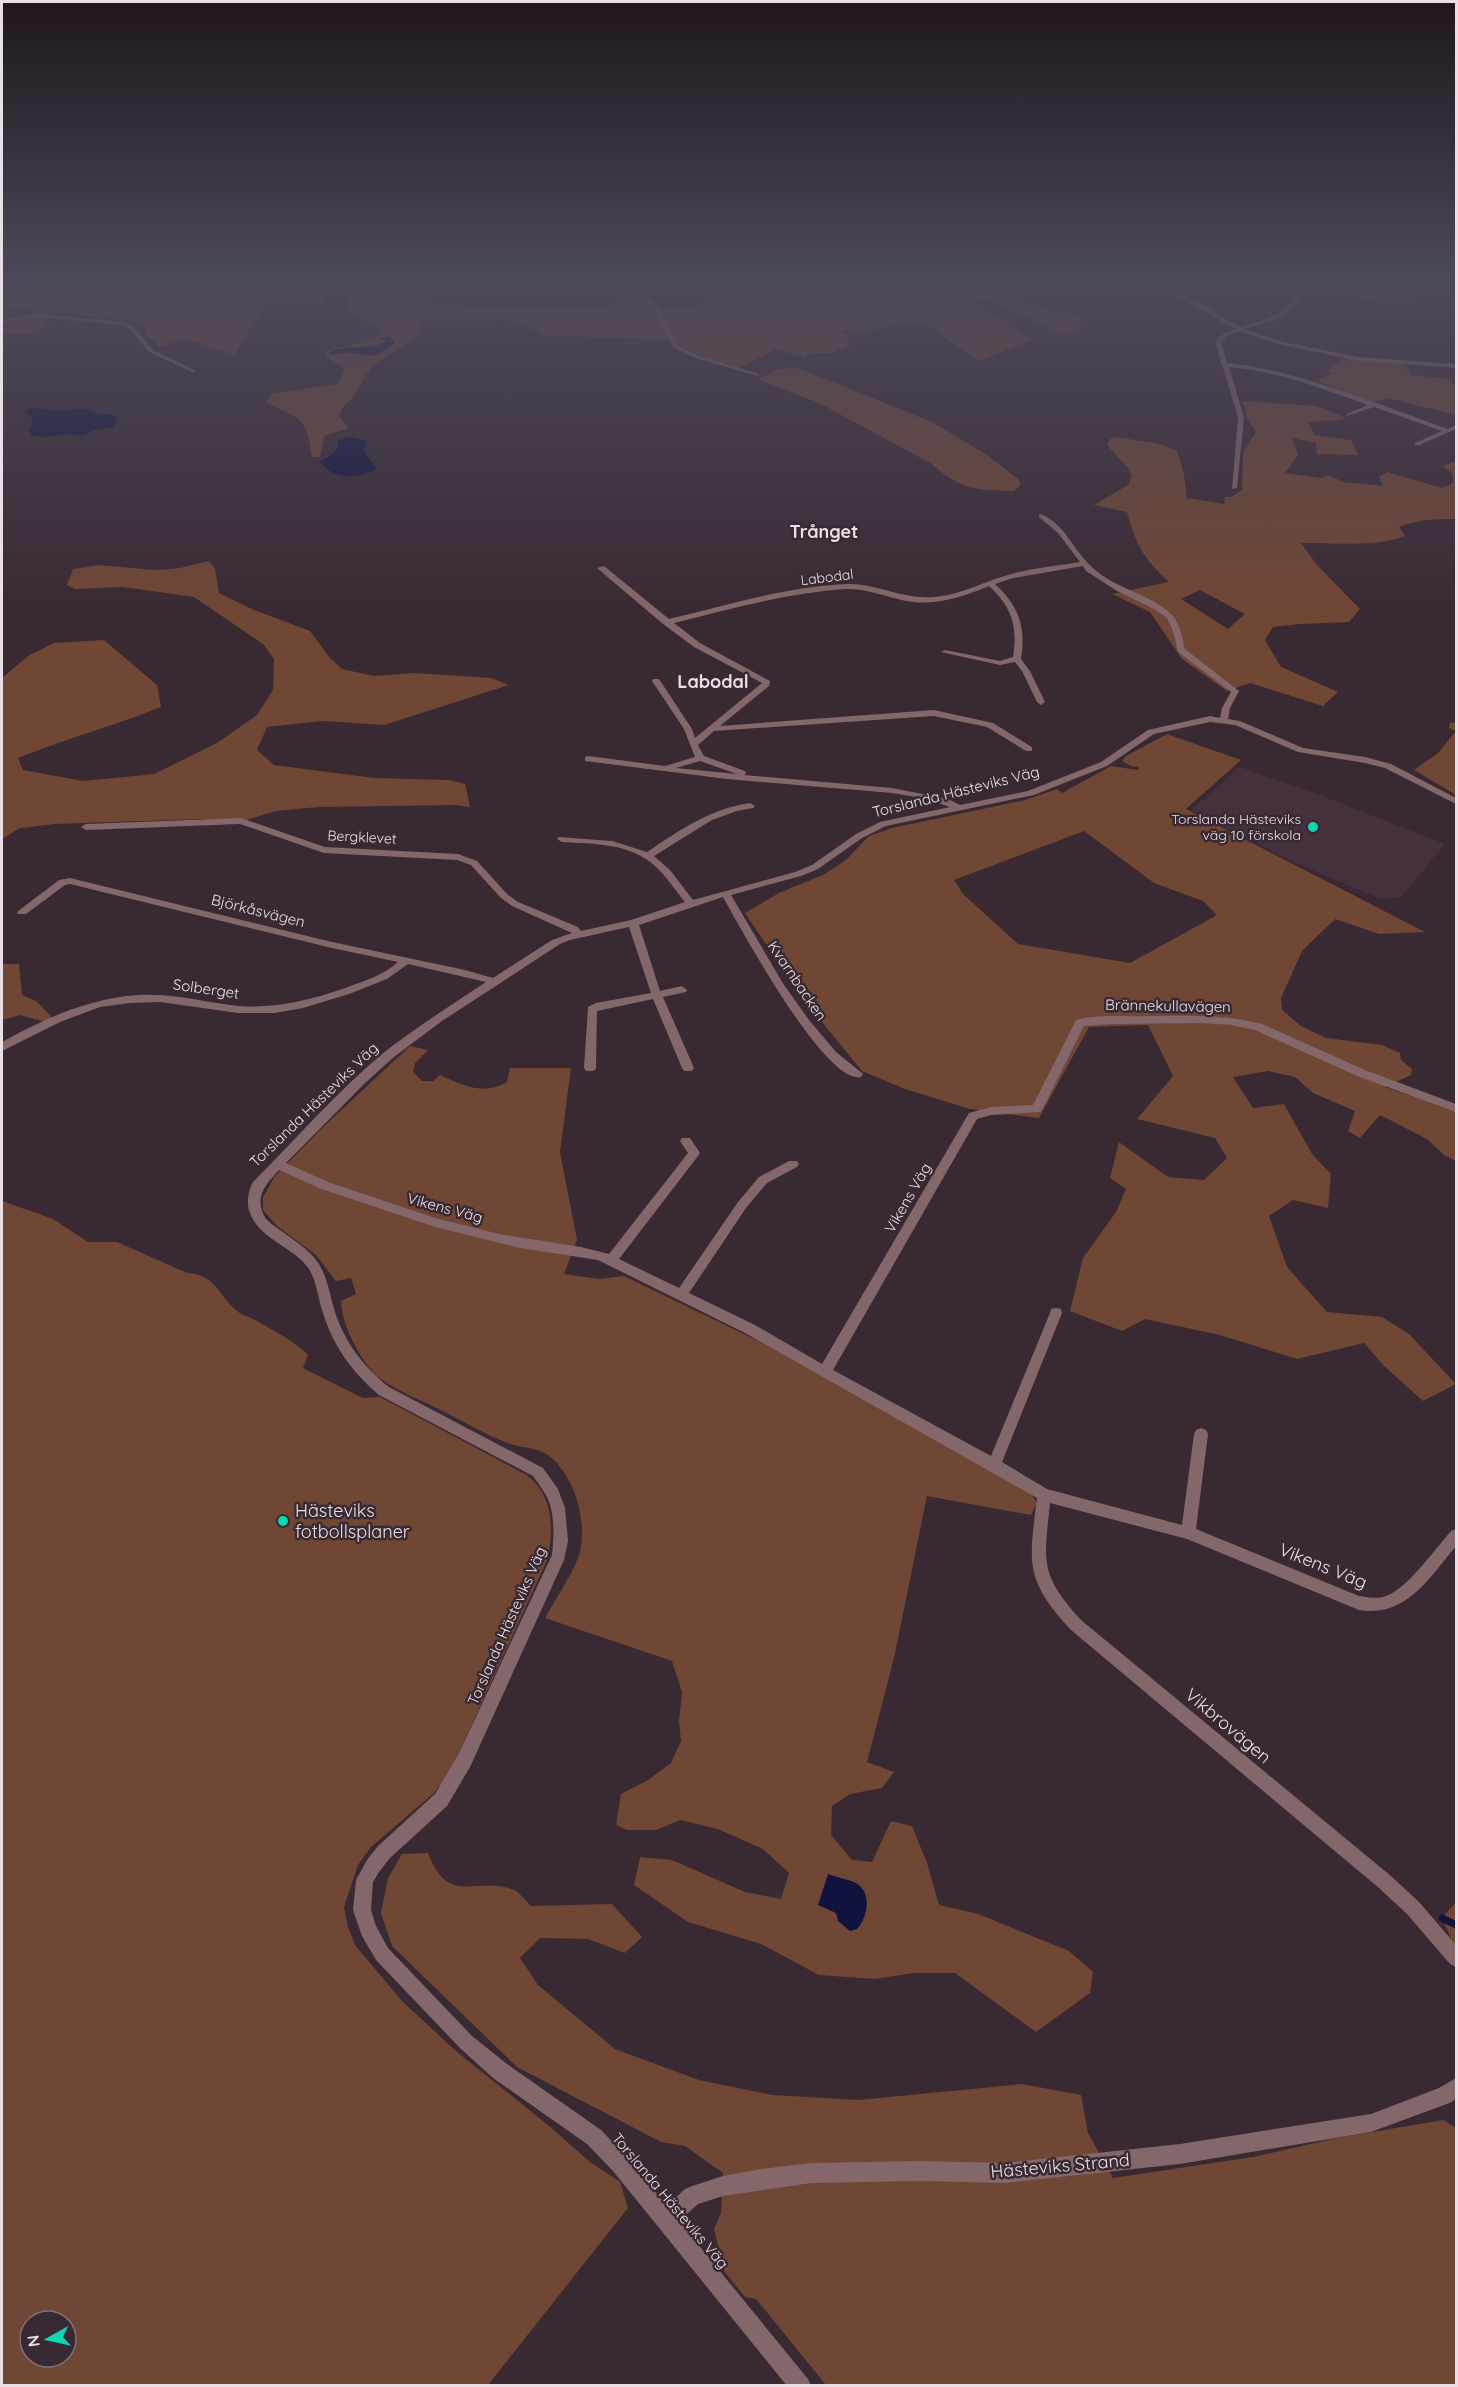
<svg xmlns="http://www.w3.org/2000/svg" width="1458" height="2387" viewBox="0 0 1458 2387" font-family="Quicksand,sans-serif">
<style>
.built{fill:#45303e}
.green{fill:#704634;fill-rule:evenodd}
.water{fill:#101340}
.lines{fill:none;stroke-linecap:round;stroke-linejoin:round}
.stream{stroke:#101340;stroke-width:7}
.street{fill:#84676a;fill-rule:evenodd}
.poi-dot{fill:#0fd5b4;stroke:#392933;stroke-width:2}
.labels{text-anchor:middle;stroke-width:5;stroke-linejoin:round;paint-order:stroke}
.far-street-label{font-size:14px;fill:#eadfe6;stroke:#392933}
.far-poi-label{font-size:14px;fill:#eadfe6;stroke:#392933;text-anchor:end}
.street-label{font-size:15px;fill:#eadfe6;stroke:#392933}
.far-district-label{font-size:18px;font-weight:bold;fill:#eadfe6;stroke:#392933}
.near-poi-label{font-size:18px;fill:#eadfe6;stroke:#392933;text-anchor:start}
.near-street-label{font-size:18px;fill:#eadfe6;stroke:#392933}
</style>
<rect width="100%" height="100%" fill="#392933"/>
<polygon class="built" points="1240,767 1317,794 1445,844 1401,897 1381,899 1298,864 1191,810"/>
<g class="green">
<polygon points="2,279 335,279 321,305 265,305 234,355 186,339 159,347 147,335 142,322 2,307"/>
<path d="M 685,279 L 1081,279 L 1102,285 L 1088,295 C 1071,292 1025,283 1013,295 L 1020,301 L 1080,317 L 1082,329 L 1063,335 L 988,299 L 973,301 L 1032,340 L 978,361 L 923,322 L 907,322 L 863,332 L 838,330 L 846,333 L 850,345 L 832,353 L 807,354 L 805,358 L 776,349 L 739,368 L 708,359 L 667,340 L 543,335 L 523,324 L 508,320 L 421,321 L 419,337 C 409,341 376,362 369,371 C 363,378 360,387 354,395 C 348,404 341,405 339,417 L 349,428 L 324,436 L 320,457 L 312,457 C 307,416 300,419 266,403 L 271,394 L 338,384 L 344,368 L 326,356 L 326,351 L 375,338 L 383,333 L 379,326 L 346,311 L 348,292 L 364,287 L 429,283 L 433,286 L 434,295 L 420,303 L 494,309 L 603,307 L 616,305 L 636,293 L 656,310 L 706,306 L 707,297 L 674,293 L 659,296 L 648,287 L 680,283 ZM 383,337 L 388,337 L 391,346 C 365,362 359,347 332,356 L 334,350 L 380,345 L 387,342 L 387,340 L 380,338 Z"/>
<polygon points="1385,279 1430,279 1445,284 1446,279 1456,279 1456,287 1437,290 1422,289 1454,297 1411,292 1410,296 1416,301 1410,306 1352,297 1368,285 1385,284"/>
<polygon points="33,317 49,318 43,322 51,324 28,334 2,333 2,326"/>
<polygon points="1343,358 1405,365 1412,375 1450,379 1456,387 1456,415 1388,398 1372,402 1317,381 1332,373 1327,370"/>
<path d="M 798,368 L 934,423 L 987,455 L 1019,480 L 1020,485 L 1014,491 C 978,491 959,489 932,464 L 819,403 L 757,379 L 780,369 Z"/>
<path d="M 1242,401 L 1316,406 L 1346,418 C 1334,423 1322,418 1309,423 L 1314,435 L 1351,440 L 1358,455 L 1317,454 L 1316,443 L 1292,438 L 1298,455 L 1285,473 L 1321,478 L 1329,475 L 1343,482 L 1383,486 L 1379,477 L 1387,472 L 1442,488 L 1453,483 L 1453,474 L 1443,466 L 1456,461 L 1456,519 C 1436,519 1418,519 1399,527 L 1405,536 C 1372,548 1336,542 1301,543 L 1317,565 L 1360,609 L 1349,622 L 1300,624 L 1273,627 L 1265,640 L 1281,667 L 1338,692 L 1323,706 L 1250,683 L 1227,691 L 1182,659 L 1150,612 L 1112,594 L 1169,582 C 1143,558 1136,545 1127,512 L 1094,505 L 1128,485 L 1132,477 L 1128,468 L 1107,445 L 1110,439 L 1115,437 L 1155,443 L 1177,450 L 1184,475 L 1187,498 L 1224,504 L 1225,497 L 1231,497 L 1242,490 L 1243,452 L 1256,432 L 1247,418 ZM 1200,590 L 1245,614 L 1228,629 L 1181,599 Z"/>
<path d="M 209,561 L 215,569 L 219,593 L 254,610 L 310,631 L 330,658 L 342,669 L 374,676 L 415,673 L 491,678 L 509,685 L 384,725 L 323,721 L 267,727 L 257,750 L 274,765 L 374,778 L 448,780 L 465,784 L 470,807 L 456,805 L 318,807 L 275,811 L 247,820 L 201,819 L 55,824 L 20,828 L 2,839 L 2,678 L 28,656 L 54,643 L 104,640 L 157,685 L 161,707 C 114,726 65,739 18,758 L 23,770 L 83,781 L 154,774 L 217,743 L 257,715 L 273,690 L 274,659 L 263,644 L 194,597 L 123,587 L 75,589 L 67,585 L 73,569 L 98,565 L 156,570 L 180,568 Z"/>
<polygon points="1450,722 1456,723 1456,795 1414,770 1438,753 1456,731 1449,728"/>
<path d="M 1167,734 L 1241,760 L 1186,809 L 1425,932 L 1379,934 L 1335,919 L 1302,951 L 1281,998 L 1282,1010 L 1301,1026 L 1326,1038 L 1382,1045 L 1400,1053 L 1401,1060 L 1412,1069 L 1411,1075 L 1385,1087 L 1456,1111 L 1456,1161 L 1444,1155 L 1427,1139 L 1380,1115 L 1360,1138 L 1348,1131 L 1355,1111 L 1313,1093 L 1295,1077 L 1268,1071 L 1233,1077 L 1253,1108 L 1284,1104 L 1312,1154 L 1331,1174 L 1328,1208 L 1293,1200 L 1269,1216 L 1287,1267 L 1327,1312 L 1382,1317 L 1409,1334 L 1456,1384 L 1423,1401 L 1384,1366 L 1364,1343 L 1297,1359 L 1220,1335 L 1145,1319 L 1122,1331 L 1070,1311 L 1083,1258 L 1116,1212 L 1126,1189 L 1110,1178 L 1119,1142 L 1168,1177 L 1204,1180 L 1227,1158 L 1215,1138 L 1137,1119 L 1173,1076 L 1148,1025 L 1089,1027 L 1039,1118 L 970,1109 L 905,1089 L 862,1071 L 803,999 L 745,913 L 779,893 L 823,875 L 846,860 L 869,836 L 892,828 L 1025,800 L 1057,789 L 1062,793 L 1111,766 L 1138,770 L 1139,767 L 1131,766 L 1122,761 L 1126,756 ZM 1084,831 L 1154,883 L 1203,901 L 1217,915 L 1130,963 L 1018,944 L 963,894 L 954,880 Z"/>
<polygon points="2,964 19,964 22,995 36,1001 54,1019 42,1021 20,1015 2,1020"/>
<path d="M 410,1046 L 428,1050 L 415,1063 L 413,1072 L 422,1081 L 433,1081 L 440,1075 C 462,1085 483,1096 507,1082 L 510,1068 L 571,1068 L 560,1152 L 577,1240 L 564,1274 L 599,1279 L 624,1276 L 785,1354 L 1031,1494 L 1037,1503 L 1031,1515 L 927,1496 L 894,1658 L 867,1762 L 894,1772 L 882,1788 L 850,1794 L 832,1806 L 831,1835 L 852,1860 L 872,1862 L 891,1821 L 912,1826 L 927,1863 L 939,1905 L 978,1914 L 1069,1951 L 1093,1972 L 1090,1993 L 1036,2032 L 955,1973 L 913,1973 L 875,1979 L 819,1975 L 761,1944 L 688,1922 L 634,1885 L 640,1857 L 672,1860 L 745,1892 L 781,1899 L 789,1873 L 763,1849 L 718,1829 L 680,1820 L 656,1830 L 627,1830 L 616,1825 L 621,1794 L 648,1780 L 671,1763 L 681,1741 L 679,1721 L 682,1692 L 672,1661 L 545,1618 C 556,1598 570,1578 578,1558 C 590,1525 574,1469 543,1452 C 533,1447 519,1448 508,1443 C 486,1435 464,1422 443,1411 C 423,1401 391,1389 375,1374 C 359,1358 341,1323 341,1301 L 356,1294 L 351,1278 L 336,1281 L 316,1255 L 277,1226 L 263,1210 L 263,1197 L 275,1176 L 320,1130 Z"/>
<path d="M 2,1201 L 53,1219 L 88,1242 L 117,1242 L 187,1273 C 217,1275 216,1293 237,1311 C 241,1315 248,1316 253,1319 C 272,1330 293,1340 308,1355 L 303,1368 L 363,1398 L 380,1397 L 525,1474 C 553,1493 554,1527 548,1558 L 457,1757 L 448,1775 L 434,1793 L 371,1847 L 358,1865 L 344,1907 L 348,1927 L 355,1945 L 402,2001 L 456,2051 L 548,2125 L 590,2162 L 620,2182 L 628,2208 L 488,2385 L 2,2386 ZM 30,2321 L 66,2321 L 66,2357 L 30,2357 Z"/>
<path d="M 428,1853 C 449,1908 476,1875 514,1890 C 520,1893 526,1901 531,1906 L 612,1904 L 642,1937 L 625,1953 L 588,1939 L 540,1938 L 520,1958 L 538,1985 L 615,2049 L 699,2080 L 772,2095 L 858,2100 L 1022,2084 L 1081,2095 L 1088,2133 L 1113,2178 L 1253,2157 L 1337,2138 L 1443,2120 L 1456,2128 L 1456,2385 L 826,2385 L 756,2299 L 745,2297 L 724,2271 L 714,2229 L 721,2213 L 723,2173 L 685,2146 L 661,2142 L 517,2067 L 392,1946 L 381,1913 L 388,1878 L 402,1854 Z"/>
<polygon points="1456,1902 1456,1944 1453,1943 1442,1918"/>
</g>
<g class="water">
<path d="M 390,336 L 394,341 L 394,344 L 383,352 L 371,356 L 346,352 L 327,355 C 340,341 374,354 387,340 L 378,338 Z"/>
<polygon points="33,407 52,411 84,409 100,414 111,414 118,418 113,427 95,430 83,436 66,434 49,437 32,436 29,430 33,420 28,413 22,412"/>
<path d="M 350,437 L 368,441 L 364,444 L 368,444 L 367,446 L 363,449 L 376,468 C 368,477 340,479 330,471 C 326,469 324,464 319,462 L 329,457 L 338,448 L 338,440 Z"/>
<path d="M 828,1874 C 836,1877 855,1881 859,1885 C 872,1896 867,1919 857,1929 L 850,1931 L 838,1921 L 836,1913 L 818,1905 Z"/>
</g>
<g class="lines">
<polyline class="stream" points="1442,1918 1456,1925"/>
<g class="street">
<polygon points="626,279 632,279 639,290 658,305 677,345 699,356 759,374 759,376 695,358 673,347 654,307 635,293"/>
<path d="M 1126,279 C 1167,279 1205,307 1240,327 C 1270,318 1292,314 1302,282 L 1289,279 L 1309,279 L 1354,286 L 1352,289 L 1307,283 C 1297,316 1275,321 1244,329 L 1283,342 L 1359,357 L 1456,364 L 1456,368 L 1359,361 L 1282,345 L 1239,331 L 1227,336 L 1221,342 L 1227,363 C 1299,370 1379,405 1448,429 L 1456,425 L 1456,429 L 1419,445 L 1415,445 L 1415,443 L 1442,431 L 1374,407 L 1347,416 L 1347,414 L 1368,405 C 1322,389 1277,371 1229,367 L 1244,417 L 1237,488 L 1232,489 L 1238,417 L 1215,342 L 1223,334 L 1235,329 L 1170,292 Z"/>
<polygon points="34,313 126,322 133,326 153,350 197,371 192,372 149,352 129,328 123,325 34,317 2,324 2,320"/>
<path d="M 1041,514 C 1066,525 1073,550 1092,567 C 1114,589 1150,593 1172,615 C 1180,623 1182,638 1185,649 L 1239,691 L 1230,708 L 1228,719 L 1240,721 L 1303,748 L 1365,757 L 1391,764 L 1456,798 L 1456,804 L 1385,768 L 1365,763 L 1298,752 L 1235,725 L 1210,722 L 1154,734 L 1107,766 L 1034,795 L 886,826 L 862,838 L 818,869 L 801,876 L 731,895 L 784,985 L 809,1020 L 836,1052 L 863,1074 L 861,1077 C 825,1085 740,927 723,897 L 639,925 L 660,991 L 682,986 L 687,990 L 686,992 L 663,997 L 694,1068 L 692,1071 L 684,1071 L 682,1068 L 653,999 L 597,1011 L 596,1068 L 594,1071 L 586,1071 L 584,1068 L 588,1007 L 596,1003 L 651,993 L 629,927 L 570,940 L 560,944 L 442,1021 L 394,1057 L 365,1083 L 286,1163 L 328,1182 L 435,1218 L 499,1234 L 581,1247 L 609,1254 L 688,1153 L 680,1141 L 682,1138 L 690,1138 L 700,1153 L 698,1156 L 619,1259 L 679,1288 L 738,1202 L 759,1177 L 789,1161 L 797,1161 L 799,1164 L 797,1167 L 767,1183 L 746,1208 L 689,1293 L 755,1325 L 822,1364 L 969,1113 L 991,1107 L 1033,1105 L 1076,1020 C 1099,1014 1123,1017 1146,1016 C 1185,1016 1224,1014 1262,1024 L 1365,1070 L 1456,1104 L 1456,1112 L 1357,1076 L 1255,1030 L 1231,1025 L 1202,1023 L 1113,1024 L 1084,1026 L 1041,1112 L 991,1115 L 977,1119 L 833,1370 L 991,1456 L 1050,1313 L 1051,1309 L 1056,1308 L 1061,1309 L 1062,1313 L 1002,1462 L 1047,1489 L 1182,1525 L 1194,1434 L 1196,1430 L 1201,1428 L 1206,1430 L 1208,1434 L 1196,1529 L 1359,1596 C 1367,1597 1375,1599 1383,1597 C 1405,1592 1436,1548 1451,1531 L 1456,1529 L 1456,1546 C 1430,1577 1406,1618 1359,1610 L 1187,1539 L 1050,1503 C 1044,1562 1039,1574 1081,1620 L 1391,1876 L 1419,1902 L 1456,1945 L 1456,1967 L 1450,1964 L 1407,1914 L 1379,1888 L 1071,1630 C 1024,1579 1029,1563 1037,1498 L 745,1333 L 598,1260 L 520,1248 L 435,1227 L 319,1188 L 279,1170 C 265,1185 253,1198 266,1219 C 282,1234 306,1244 319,1264 C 328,1279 330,1296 335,1312 C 345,1343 364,1367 389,1387 L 543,1468 L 558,1489 L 565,1508 L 568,1541 L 564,1560 L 470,1767 L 447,1806 L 390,1858 L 379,1872 L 373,1882 L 371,1910 L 376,1926 L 388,1948 L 472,2036 L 507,2064 L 601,2130 L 627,2157 L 667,2206 L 685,2189 L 692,2186 L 723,2176 L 761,2169 L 811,2163 L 920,2161 L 1005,2163 L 1180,2144 L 1371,2114 L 1439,2088 L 1456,2078 L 1456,2098 L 1452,2102 L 1371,2132 L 1180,2164 L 1005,2183 L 920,2181 L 811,2183 L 723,2196 L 698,2204 L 679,2221 L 808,2379 L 811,2386 L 787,2386 L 613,2171 L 587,2144 L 493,2078 L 460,2048 L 376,1960 L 362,1936 L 353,1910 L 356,1880 L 367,1860 L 378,1846 L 435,1794 L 458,1755 L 552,1555 C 554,1537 555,1513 547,1497 C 543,1490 538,1483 533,1476 L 379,1395 C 353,1373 333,1346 323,1313 C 318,1299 317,1282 309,1269 C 294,1247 260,1240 250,1213 C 246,1203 248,1191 253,1182 C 296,1139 339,1089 387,1050 C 419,1026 452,1004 486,982 L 408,964 L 387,979 L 349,994 L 303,1008 L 275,1013 L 238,1013 L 160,1002 L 130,1003 L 100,1007 L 60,1022 L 2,1051 L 2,1042 C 44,1019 89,998 138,995 C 173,993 204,1002 238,1006 C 274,1009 311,1000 345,988 C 363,981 383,976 398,962 L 332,948 L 70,884 L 65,885 L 26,914 L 18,914 L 17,912 L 59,880 L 70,878 L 332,942 L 465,970 L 493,978 L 552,940 L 572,933 L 512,906 L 501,898 L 471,865 L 457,860 L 324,853 L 240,824 L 86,830 L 81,827 L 86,824 L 241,818 L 325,847 L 458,854 L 477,861 L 507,894 L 518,902 L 578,927 L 581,931 L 631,920 L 685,902 C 675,890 667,877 655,866 C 630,843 594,844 562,842 L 557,839 L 559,837 L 612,841 L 647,852 C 680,830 710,809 750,803 L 755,806 L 753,808 L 737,811 L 712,820 L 654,856 L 670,870 L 693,900 L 795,872 L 812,865 L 856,834 L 880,822 L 950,807 L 922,798 L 892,793 L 727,779 L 585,761 L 585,757 L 588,756 L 665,766 L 695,757 L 684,729 L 652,681 L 653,679 L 659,679 L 692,729 L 695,738 L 762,683 L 694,647 L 663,624 L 597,568 L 604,566 L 669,619 C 728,605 788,586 849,584 C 878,584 905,600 934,597 C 960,595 983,582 1008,575 C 1031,568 1057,566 1080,562 L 1058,533 L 1039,517 L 1039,515 ZM 1083,566 L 1086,571 L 1117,591 L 1154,609 L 1167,618 L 1173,631 L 1178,652 L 1231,692 L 1222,708 L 1220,718 L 1210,716 L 1148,730 L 1101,762 L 1028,791 L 960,805 L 948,799 L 892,788 L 744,775 L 746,773 L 745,771 L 704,756 L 698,745 L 714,731 L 934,716 L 987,727 L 1026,751 L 1032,751 L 1032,747 L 993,723 L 934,710 L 720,726 L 769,686 L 770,681 L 700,643 L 674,623 C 730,609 787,593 846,589 C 869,588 890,599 913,602 C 939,605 965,596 989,586 C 1012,607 1018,627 1013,657 L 1000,661 L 945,650 L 941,652 L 1000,665 L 1015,662 L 1022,671 L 1037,702 L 1041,705 L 1045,702 L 1030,671 L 1021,659 C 1026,627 1019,606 995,584 L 1013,578 ZM 700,761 L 737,774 L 676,768 Z"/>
</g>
</g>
<linearGradient id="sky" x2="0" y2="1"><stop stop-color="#1f171c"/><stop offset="0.46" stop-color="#4e495b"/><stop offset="1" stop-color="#4e495b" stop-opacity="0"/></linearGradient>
<rect width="1458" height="613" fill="url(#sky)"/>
<g class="poi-dot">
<circle cx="1313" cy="827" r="6"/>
<circle cx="283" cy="1521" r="6"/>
</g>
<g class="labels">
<g class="far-street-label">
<text transform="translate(827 577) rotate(-7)" y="5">Labodal</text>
<text transform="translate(362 837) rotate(3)" y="5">Bergklevet</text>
</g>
<g class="far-poi-label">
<text x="1301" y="824">Torslanda Hästeviks<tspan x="1301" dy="16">väg 10 förskola</tspan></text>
</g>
<g class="street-label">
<text transform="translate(956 792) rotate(-14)" y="5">Torslanda Hästeviks Väg</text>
<text transform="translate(258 911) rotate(14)" y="5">Björkåsvägen</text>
<text transform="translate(797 981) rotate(56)" y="5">Kvarnbacken</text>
<text transform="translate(206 989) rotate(8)" y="5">Solberget</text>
<text transform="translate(1168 1006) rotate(1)" y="5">Brännekullavägen</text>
<text transform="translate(314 1105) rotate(-44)" y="5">Torslanda Hästeviks Väg</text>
<text transform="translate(908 1198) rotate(-60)" y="5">Vikens Väg</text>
<text transform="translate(445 1208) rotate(15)" y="5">Vikens Väg</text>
<text transform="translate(507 1626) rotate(-66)" y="5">Torslanda Hästeviks Väg</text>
<text transform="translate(670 2201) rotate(50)" y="5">Torslanda Hästeviks Väg</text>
</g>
<g class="far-district-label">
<text x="824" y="538">Trånget</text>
<text x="713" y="688">Labodal</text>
</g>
<g class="near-poi-label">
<text x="295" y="1517">Hästeviks<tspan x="295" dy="21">fotbollsplaner</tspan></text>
</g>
<g class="near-street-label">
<text transform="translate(1323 1566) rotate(22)" y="6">Vikens Väg</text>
<text transform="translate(1228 1726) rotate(40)" y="6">Vikbrovägen</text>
<text transform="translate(1060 2166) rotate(-5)" y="6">Hästeviks Strand</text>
</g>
</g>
<rect width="1458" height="2387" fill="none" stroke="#eadfe6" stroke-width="6"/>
<g transform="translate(48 2339) rotate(262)"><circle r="28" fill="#392933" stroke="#80727b" stroke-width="1.5"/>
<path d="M0-4.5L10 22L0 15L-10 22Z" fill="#0fd5b4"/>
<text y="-9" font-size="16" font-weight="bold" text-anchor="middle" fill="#eadfe6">N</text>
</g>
</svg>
